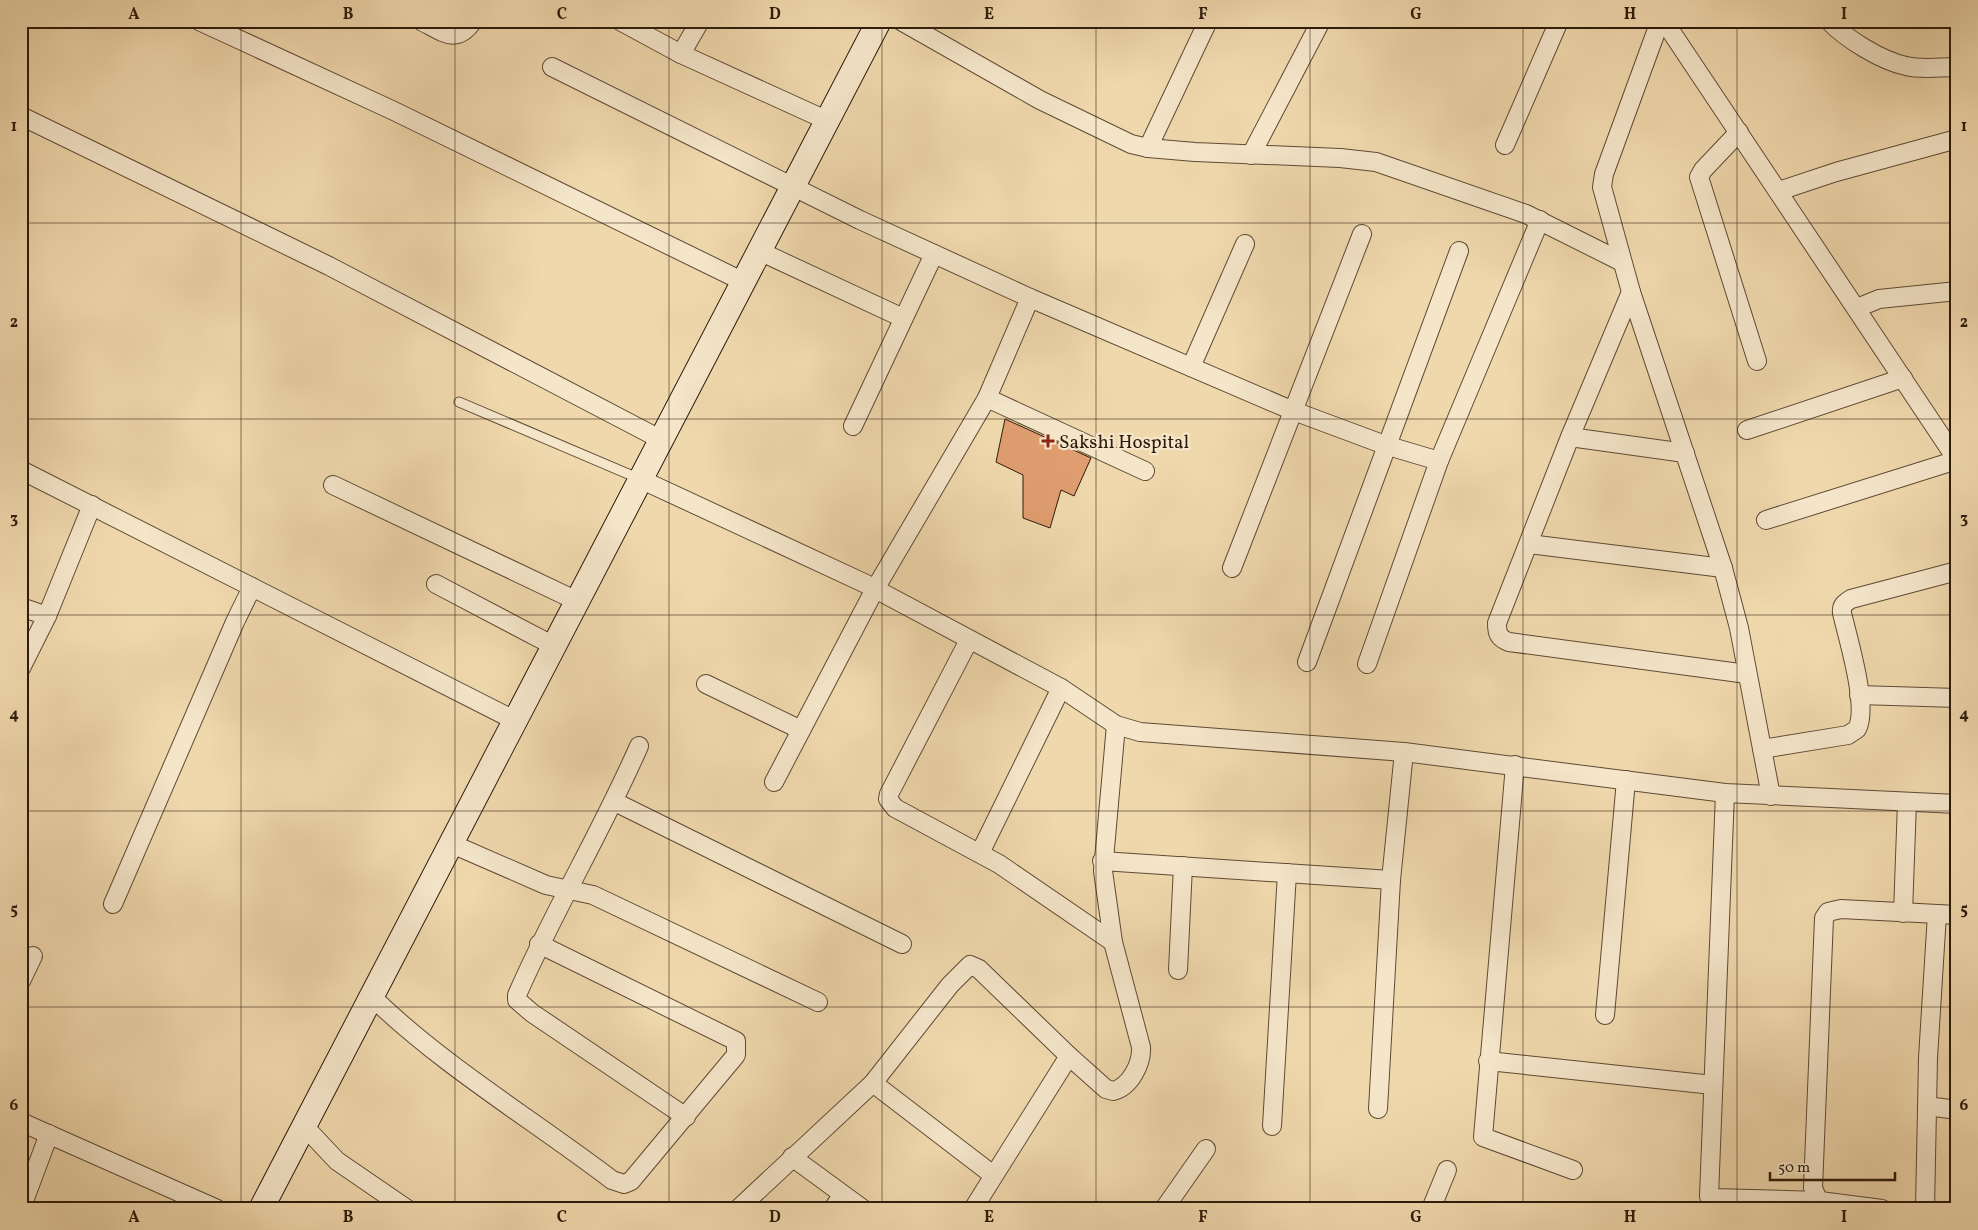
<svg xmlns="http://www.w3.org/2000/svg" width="1978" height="1230" viewBox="0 0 1978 1230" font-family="Vollkorn,serif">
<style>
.building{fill:#e09e70;stroke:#2d1b0b}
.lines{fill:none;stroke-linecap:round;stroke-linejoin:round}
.service-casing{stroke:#5e4a34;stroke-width:11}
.minor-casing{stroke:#5e4a34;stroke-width:20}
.secondary-casing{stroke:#2d1b0b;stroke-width:26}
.service{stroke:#f5e6ca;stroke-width:9}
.minor{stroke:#f5e6ca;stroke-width:18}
.secondary{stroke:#f5e6ca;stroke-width:24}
.grid{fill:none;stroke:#2d1b0b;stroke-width:1;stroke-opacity:0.55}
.poi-dot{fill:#8f2418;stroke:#f5e6ca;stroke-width:2}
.labels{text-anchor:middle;stroke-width:4.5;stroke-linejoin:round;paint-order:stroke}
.poi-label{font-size:19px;fill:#2d1b0b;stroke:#f5e6ca;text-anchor:start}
.neatline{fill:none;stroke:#2d1b0b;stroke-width:2}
.grid-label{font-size:16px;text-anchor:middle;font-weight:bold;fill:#2d1b0b}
</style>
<rect width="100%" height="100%" fill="#f0d8ad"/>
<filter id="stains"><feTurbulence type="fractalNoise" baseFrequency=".004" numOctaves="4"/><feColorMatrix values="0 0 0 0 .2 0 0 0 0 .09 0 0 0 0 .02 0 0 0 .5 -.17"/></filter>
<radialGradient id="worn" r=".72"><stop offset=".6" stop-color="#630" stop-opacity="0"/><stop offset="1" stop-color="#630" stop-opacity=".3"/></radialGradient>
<polygon class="building" points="1005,419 1091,458 1074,496 1061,490 1050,528 1023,518 1023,475 996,462"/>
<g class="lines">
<defs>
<polyline id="service" points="459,402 640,479"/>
<g id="minor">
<polyline points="199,21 394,111 742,281"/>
<path d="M 421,21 C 442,31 456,46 473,21"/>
<polyline points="620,21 681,54 826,120"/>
<polyline points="901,21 1040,100 1131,144 1148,148 1195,152 1340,158 1376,162 1526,214 1622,262"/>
<polyline points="1660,21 1604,174 1602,187 1631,292 1723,568 1739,628 1771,796"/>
<polyline points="1664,21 1957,460"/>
<path d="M 1829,21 C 1846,39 1882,61 1906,66 C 1922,70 1940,67 1957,67"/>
<polyline points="681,54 700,21"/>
<polyline points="552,67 860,220 1030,298 1291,410 1385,445 1439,461"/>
<polyline points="21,116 329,266 660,439"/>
<polyline points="1739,132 1703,170 1699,177 1757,361"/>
<polyline points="1505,145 1559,21"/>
<polyline points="1148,148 1208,21"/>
<polyline points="1251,155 1321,21"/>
<polyline points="1779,191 1836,172 1957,139"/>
<polyline points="759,251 903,318"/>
<path d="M 1631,292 L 1570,437 L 1497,623 C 1497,633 1498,638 1509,642 L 1747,674"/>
<polyline points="1857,308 1879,299 1957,291"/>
<polyline points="1191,367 1245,244"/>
<polyline points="987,398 1145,471"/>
<polyline points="853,426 934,254"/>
<polyline points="1747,430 1903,378"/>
<polyline points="1570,437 1685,453"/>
<polyline points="21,470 516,721"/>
<polyline points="640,479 864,583 1061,688 1116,725 1140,732 1404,752 1725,793 1957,804"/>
<polyline points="333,485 577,601"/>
<polyline points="1766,520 1957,460"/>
<polyline points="1529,544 1723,568"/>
<polyline points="1232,568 1362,234"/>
<polyline points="436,584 554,646"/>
<polyline points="21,607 47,616"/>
<polyline points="969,640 889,794 888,799 895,808 999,864 1113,942"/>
<polyline points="1307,662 1459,251"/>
<polyline points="1367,664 1439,461 1540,220"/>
<polyline points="21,668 47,616 92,505"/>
<polyline points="706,684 801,730"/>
<polyline points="1859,695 1957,698"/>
<path d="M 639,746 C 602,831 554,910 517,995 L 517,1000 L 532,1013 L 686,1117"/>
<path d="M 1762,749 L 1848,735 L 1857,729 C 1869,707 1848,639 1842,613 C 1841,605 1845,603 1851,599 L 1957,571"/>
<polyline points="1515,765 1483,1137 1573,1170"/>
<polyline points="774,782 875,589 987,398 1030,298"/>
<polyline points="1725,793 1709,1196 1714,1198 1820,1201 1882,1209"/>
<polyline points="615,802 902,944"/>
<polyline points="452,844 546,885 593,895 818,1002"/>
<polyline points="980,853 1061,688"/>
<polyline points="1102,861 1391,880"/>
<polyline points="113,904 235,622 252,587"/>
<polyline points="1903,913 1907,802"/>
<polyline points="1178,970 1183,866"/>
<polyline points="21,981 33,956"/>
<path d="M 371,996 C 443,1066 532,1119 612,1180 L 624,1184 L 631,1181 L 736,1055 L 736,1041 L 539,944"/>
<polyline points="1605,1015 1626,780"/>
<polyline points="1488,1061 1713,1085"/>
<polyline points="873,1083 993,1175"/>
<polyline points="1927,1106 1957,1110"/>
<polyline points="1378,1109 1391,880 1404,752"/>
<polyline points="21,1122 217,1209"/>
<polyline points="304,1126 337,1161 407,1209"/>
<polyline points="1272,1126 1287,873"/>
<polyline points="792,1157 863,1209"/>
<polyline points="21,1209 49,1134"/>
<polyline points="738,1209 873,1083 950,985 970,965 979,969 1069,1056"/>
<polyline points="833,1209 842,1195"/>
<path d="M 973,1209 L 1069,1056 L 1106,1089 L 1113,1091 C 1130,1087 1142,1064 1141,1047 L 1113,942 L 1103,871 L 1116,725"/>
<polyline points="1164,1209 1206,1149"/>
<polyline points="1431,1209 1447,1170"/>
<polyline points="1822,1209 1813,1188 1824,918 1828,912 1841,909 1957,915"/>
<polyline points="1925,1209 1928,1058 1937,914"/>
</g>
<polyline id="secondary" points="261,1209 879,21"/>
</defs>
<use href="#service" class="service-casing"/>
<use href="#minor" class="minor-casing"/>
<use href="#secondary" class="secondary-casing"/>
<use href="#service" class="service"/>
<use href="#minor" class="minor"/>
<use href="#secondary" class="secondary"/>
</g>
<path class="grid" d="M 241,21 L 241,1209M 455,21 L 455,1209M 669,21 L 669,1209M 882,21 L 882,1209M 1096,21 L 1096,1209M 1310,21 L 1310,1209M 1523,21 L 1523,1209M 1737,21 L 1737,1209M 21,223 L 1957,223M 21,419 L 1957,419M 21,615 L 1957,615M 21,811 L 1957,811M 21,1007 L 1957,1007"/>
<path class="poi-dot" d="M1045.5 433.5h5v5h5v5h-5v5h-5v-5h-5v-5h5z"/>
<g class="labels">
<g class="poi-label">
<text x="1059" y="448">Sakshi Hospital</text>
</g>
</g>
<rect width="1978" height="1230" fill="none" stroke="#f0d8ad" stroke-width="55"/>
<path d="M1770 1172v8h125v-8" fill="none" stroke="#2d1b0b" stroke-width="2.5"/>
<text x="1778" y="1172" font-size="15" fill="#2d1b0b" stroke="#f5e6ca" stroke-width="4" paint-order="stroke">50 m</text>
<rect x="28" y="28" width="1922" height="1174" class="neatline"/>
<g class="grid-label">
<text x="134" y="19">A</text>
<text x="348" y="19">B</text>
<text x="562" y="19">C</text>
<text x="775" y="19">D</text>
<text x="989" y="19">E</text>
<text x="1203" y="19">F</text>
<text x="1416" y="19">G</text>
<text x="1630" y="19">H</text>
<text x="1844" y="19">I</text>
<text x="14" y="131">1</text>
<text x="1964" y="131">1</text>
<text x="14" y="327">2</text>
<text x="1964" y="327">2</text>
<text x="14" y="523">3</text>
<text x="1964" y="523">3</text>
<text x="14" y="719">4</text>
<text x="1964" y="719">4</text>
<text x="14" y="914">5</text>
<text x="1964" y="914">5</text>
<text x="14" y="1110">6</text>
<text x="1964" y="1110">6</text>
<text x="134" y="1222">A</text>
<text x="348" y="1222">B</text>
<text x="562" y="1222">C</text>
<text x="775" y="1222">D</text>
<text x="989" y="1222">E</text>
<text x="1203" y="1222">F</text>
<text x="1416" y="1222">G</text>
<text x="1630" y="1222">H</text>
<text x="1844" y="1222">I</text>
</g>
<rect width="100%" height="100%" filter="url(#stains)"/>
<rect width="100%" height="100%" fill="url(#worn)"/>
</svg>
